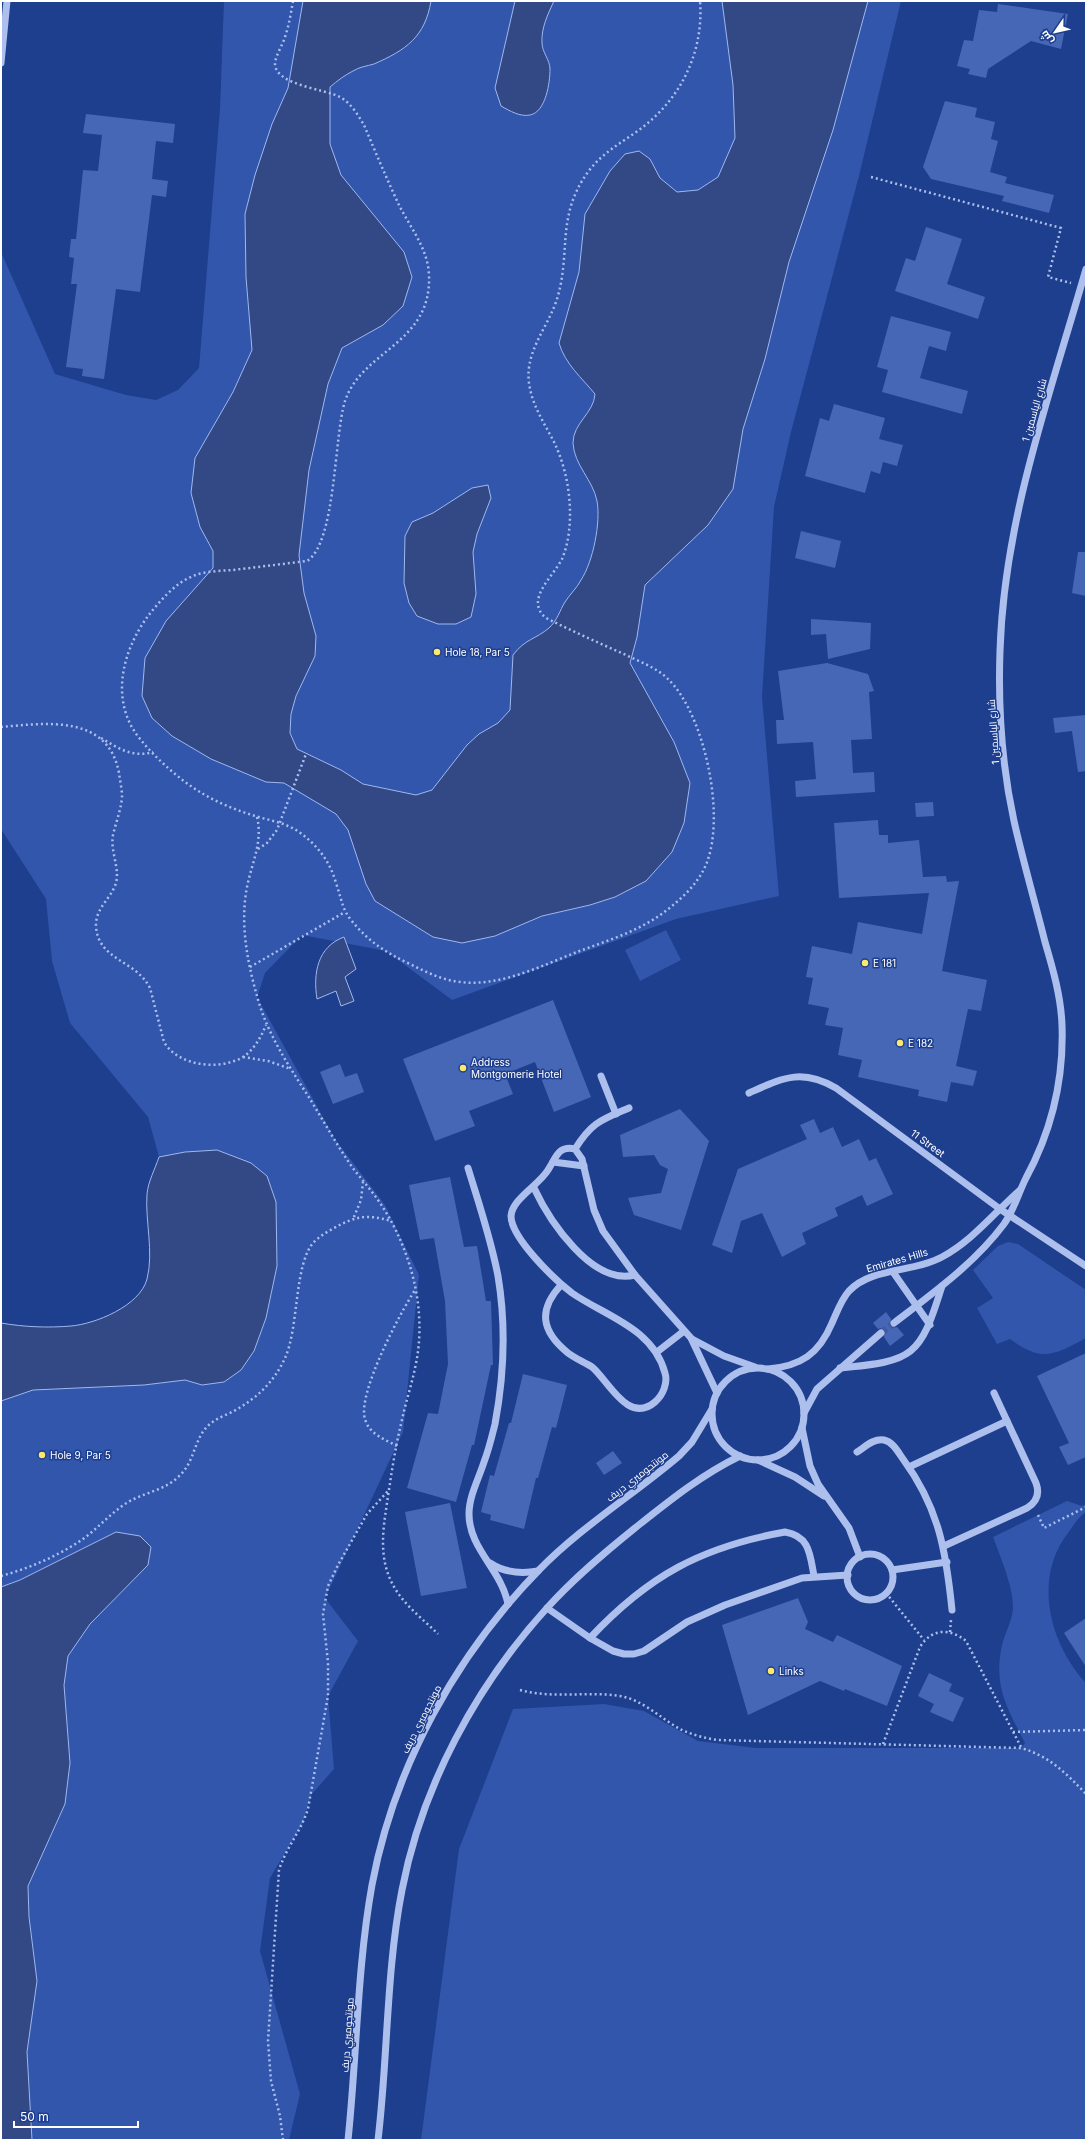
<svg xmlns="http://www.w3.org/2000/svg" width="1087" height="2141" viewBox="0 0 1087 2141" font-family="Inter,Cairo,sans-serif">
<style>
.green{fill:#3156ac}
.water{fill:#324985;stroke:#9fb8ef}
.building{fill:#4667b6}
.lines{fill:none;stroke-linecap:round;stroke-linejoin:round}
.minor-tunnel{stroke:#405b9f;stroke-width:7;stroke-dasharray:7 3.5;stroke-linecap:butt}
.path{stroke:#acbfed;stroke-width:2.5;stroke-dasharray:2 3;stroke-linecap:butt}
.minor{stroke:#acbfed;stroke-width:7}
.poi-dot{fill:#fce86b;stroke:#1e3e8e;stroke-width:1.5}
.labels{text-anchor:middle;stroke-width:3;stroke-linejoin:round;paint-order:stroke}
.street-label{font-size:10px;fill:#fff;stroke:#1e3e8e}
.poi-label{font-size:10px;fill:#fff;stroke:#1e3e8e;text-anchor:start}
</style>
<rect width="100%" height="100%" fill="#1e3e8e"/>
<g class="green">
<polygon points="224,1 901,1 860,172 791,432 774,507 762,697 779,896 676,919 452,1000 386,951 302,935 265,973 257,997 335,1139 385,1205 419,1275 403,1432 325,1598 358,1641 328,1696 334,1769 311,1795 303,1823 270,1878 260,1951 300,2094 289,2140 32,2140 27,2052 37,1981 29,1917 28,1886 65,1804 70,1763 64,1685 68,1656 90,1624 148,1565 116,1532 20,1580 1,1587 1,1401 33,1390 144,1385 185,1380 202,1385 224,1382 241,1370 254,1351 266,1318 277,1266 185,1152 159,1157 148,1117 70,1023 52,961 46,899 1,829 1,252 55,374 126,395 156,400 178,390 199,368 220,109"/>
<polygon points="666,930 681,960 640,981 625,950"/>
<path d="M 1008,1242 L 1018,1244 L 1086,1290 L 1086,1338 C 1053,1356 1042,1362 1010,1339 L 997,1344 L 977,1308 L 993,1298 L 973,1270 L 998,1246 Z"/>
<path d="M 1067,1501 L 1082,1506 L 1086,1504 L 1086,1512 C 1078,1517 1074,1525 1068,1533 C 1033,1578 1049,1643 1086,1683 L 1086,2140 L 421,2140 L 459,1849 L 513,1709 L 604,1704 L 644,1711 L 698,1741 L 756,1748 L 1021,1748 L 1025,1743 C 1007,1708 993,1686 1002,1645 C 1005,1633 1013,1619 1013,1607 C 1013,1586 1000,1556 993,1537 Z"/>
</g>
<g class="water">
<path d="M 303,1 L 431,1 C 425,37 406,50 374,64 C 367,66 359,67 353,71 C 345,75 337,81 330,87 L 330,144 L 341,175 L 404,252 L 412,277 L 403,306 L 383,325 L 342,348 L 328,384 L 309,470 L 299,555 L 304,593 L 316,636 L 315,656 L 296,696 L 291,714 L 290,733 L 297,749 L 341,770 L 363,784 L 416,795 L 432,790 L 467,745 L 479,734 L 498,723 L 510,710 L 513,655 C 525,639 536,639 549,628 C 557,621 560,610 565,602 C 570,594 577,588 581,580 C 593,562 601,522 597,501 C 593,480 574,465 573,443 C 573,423 594,413 595,394 C 582,378 565,364 559,343 L 579,272 L 585,214 L 610,171 L 625,154 L 639,151 L 650,159 L 660,178 L 677,192 L 698,190 L 718,177 L 735,138 L 733,85 L 722,1 L 868,1 L 833,130 L 789,262 L 765,359 L 743,429 L 733,489 L 708,525 L 645,585 L 637,637 L 630,663 L 674,742 L 690,783 L 684,823 L 672,852 L 646,881 L 615,897 L 590,905 L 542,916 L 495,936 L 462,943 L 433,937 L 375,901 L 366,884 L 348,830 L 336,814 L 284,783 L 266,782 L 211,759 L 172,736 L 152,718 L 142,696 L 145,658 L 166,621 L 213,568 L 213,551 L 200,527 L 191,493 L 195,458 L 233,392 L 252,350 L 246,277 L 245,214 L 255,175 L 272,124 L 288,88 Z"/>
<path d="M 515,1 L 554,1 C 548,14 541,28 542,43 C 542,52 550,60 550,69 C 550,82 546,112 530,115 C 520,117 510,111 501,106 L 495,88 Z"/>
<polygon points="488,485 491,498 477,534 473,552 476,594 471,617 456,624 438,624 417,616 409,603 404,583 405,536 412,522 433,513 472,488"/>
<path d="M 344,937 L 356,969 L 345,977 L 354,1001 L 341,1006 L 336,991 L 317,999 C 313,974 317,947 344,937 Z"/>
<path d="M 217,1150 L 251,1163 L 267,1176 L 276,1202 L 277,1266 L 266,1318 L 254,1351 L 241,1370 L 224,1382 L 202,1385 L 185,1380 L 144,1385 L 33,1390 L 1,1401 L 1,1323 C 24,1327 48,1328 71,1326 C 95,1324 140,1306 147,1279 C 154,1252 145,1221 147,1194 C 148,1182 155,1169 159,1157 L 185,1152 Z"/>
<polygon points="116,1532 140,1536 151,1547 148,1565 90,1624 68,1656 64,1685 70,1763 65,1804 28,1886 29,1917 37,1981 27,2052 32,2140 1,2140 1,1587 20,1580"/>
</g>
<g class="building">
<polygon points="998,4 1068,14 1061,49 1031,41 988,69 986,78 968,74 970,69 957,66 964,40 973,41 979,10 997,12"/>
<polygon points="945,101 977,108 975,117 995,122 991,139 998,141 990,172 1007,177 1005,183 1054,195 1049,213 1002,201 1004,196 931,179 923,167"/>
<polygon points="86,114 175,124 173,143 156,141 152,179 168,181 166,197 152,195 140,292 116,289 104,379 82,376 83,369 66,367 77,284 71,284 74,258 69,257 71,239 76,239 83,170 98,171 102,135 83,133"/>
<polygon points="926,227 962,239 947,284 985,297 978,319 895,291 906,258 915,261"/>
<polygon points="891,316 951,332 946,351 929,346 920,378 968,391 962,414 882,392 888,370 877,367"/>
<polygon points="834,404 885,418 879,439 903,445 897,466 883,462 880,474 871,471 865,493 805,476 820,418 829,421"/>
<polygon points="801,531 841,541 835,568 795,558"/>
<polygon points="1078,552 1086,552 1086,596 1072,593"/>
<polygon points="811,619 871,623 870,649 828,659 826,634 811,635"/>
<polygon points="827,663 868,674 874,691 869,692 872,739 851,740 853,773 874,772 875,792 796,797 795,781 816,779 813,742 777,744 776,720 784,720 778,671"/>
<polygon points="1086,715 1086,771 1078,772 1072,731 1055,733 1053,718"/>
<polygon points="933,802 934,816 916,817 915,803"/>
<polygon points="878,820 879,835 888,835 888,843 919,840 923,877 946,876 947,882 959,881 942,971 987,980 981,1011 968,1009 956,1066 977,1071 973,1086 951,1082 947,1102 918,1096 919,1090 858,1077 862,1060 838,1055 843,1028 825,1025 829,1008 808,1004 813,978 806,977 812,946 852,954 858,922 922,934 929,893 839,898 834,823"/>
<polygon points="553,1000 591,1097 554,1112 535,1062 505,1074 513,1094 469,1111 475,1126 435,1141 403,1059"/>
<polygon points="340,1064 345,1077 357,1073 364,1092 333,1104 320,1072"/>
<polygon points="680,1109 709,1141 681,1230 634,1215 628,1198 661,1193 668,1169 660,1165 654,1155 623,1157 620,1135"/>
<polygon points="814,1119 820,1133 833,1127 842,1147 859,1139 869,1161 876,1158 893,1194 867,1206 862,1195 835,1208 838,1216 802,1233 806,1244 782,1257 762,1213 741,1221 732,1253 712,1245 738,1169 807,1139 800,1125"/>
<polygon points="450,1177 464,1247 477,1246 486,1301 491,1301 493,1365 491,1365 474,1445 472,1445 456,1502 407,1488 428,1413 438,1414 448,1364 445,1301 434,1238 420,1240 409,1185"/>
<polygon points="886,1312 891,1319 890,1326 892,1328 897,1327 904,1335 890,1346 884,1337 885,1330 882,1328 878,1329 873,1323"/>
<polygon points="1086,1353 1086,1457 1068,1465 1059,1447 1069,1443 1037,1376"/>
<polygon points="523,1374 567,1385 556,1428 552,1427 538,1478 536,1478 524,1529 490,1520 491,1515 481,1512 490,1475 494,1476 509,1423 511,1423"/>
<polygon points="613,1451 622,1463 604,1475 596,1463"/>
<polygon points="450,1503 467,1588 421,1596 405,1512"/>
<polygon points="798,1598 808,1622 805,1629 833,1642 837,1635 902,1666 887,1706 845,1689 844,1691 820,1681 748,1715 722,1625"/>
<polygon points="1086,1618 1086,1667 1064,1633"/>
<polygon points="929,1673 952,1684 949,1691 964,1698 953,1722 930,1712 934,1704 918,1696"/>
</g>
<g class="lines">
<polyline class="minor-tunnel" points="881,1333 894,1323"/>
<g class="path">
<path d="M 293,1 C 291,13 289,25 285,37 C 282,46 276,55 275,63 C 274,85 325,89 340,97 C 351,103 358,115 364,125 C 375,151 386,177 398,203 C 409,226 428,248 429,275 C 432,344 362,350 345,401 C 334,436 336,543 307,561 C 282,564 258,567 233,570 C 220,571 205,571 193,576 C 175,583 160,601 148,616 C 123,650 110,698 137,735 C 149,751 165,766 180,778 C 201,795 226,807 252,815 C 267,820 283,822 296,830 C 316,843 330,861 336,883 C 341,897 342,909 351,920 C 368,941 386,953 410,964 C 426,972 442,980 460,982 C 500,987 541,966 577,952 C 606,941 637,932 663,913 C 679,901 695,887 704,869 C 728,822 705,713 667,678 C 655,667 640,662 626,655 C 599,643 572,631 546,618 C 524,600 553,577 562,559 C 568,545 570,529 570,514 C 570,490 565,466 555,444 C 545,424 532,406 529,383 C 525,352 546,330 556,302 C 572,255 555,217 588,172 C 602,153 621,143 639,130 C 680,100 704,53 700,1"/>
<polyline points="871,177 1061,228 1048,277 1071,283"/>
<path d="M 1,727 C 46,723 108,714 119,773 C 120,781 122,789 122,797 C 121,810 116,822 113,835 C 110,851 120,868 116,883 C 111,899 95,908 96,927 C 99,961 136,960 150,988 L 164,1042 C 178,1066 219,1071 243,1057 C 254,1050 261,1037 266,1025"/>
<path d="M 101,738 C 118,748 132,758 153,752"/>
<path d="M 257,817 C 263,842 252,862 247,887 C 240,923 247,961 257,996 C 267,1034 289,1066 310,1099 C 324,1122 337,1145 352,1167 C 362,1180 373,1192 382,1206 C 402,1236 417,1278 419,1315 C 422,1359 410,1383 401,1424 C 395,1449 391,1476 387,1503 C 383,1529 379,1556 391,1581 C 401,1603 422,1618 438,1634"/>
<polyline points="258,849 267,843 277,830 306,754"/>
<polyline points="250,967 345,912"/>
<polyline points="243,1057 268,1061 291,1069"/>
<polyline points="354,1217 361,1200 363,1182"/>
<path d="M 397,1446 C 384,1439 369,1434 365,1419 C 357,1394 400,1313 415,1290"/>
<polyline points="1038,1515 1044,1528 1086,1507"/>
<path d="M 1,1576 C 30,1568 58,1556 83,1539 C 98,1528 110,1514 125,1504 C 141,1493 164,1491 178,1477 C 196,1462 193,1438 210,1424 C 217,1418 226,1415 234,1411 C 257,1398 274,1382 285,1358 C 299,1328 294,1263 314,1242 C 320,1236 327,1232 334,1228 C 356,1216 367,1214 391,1221"/>
<polyline points="886,1593 924,1640"/>
<polyline points="950,1632 951,1620"/>
<path d="M 520,1690 C 553,1699 587,1691 620,1696 C 644,1700 662,1720 682,1730 C 693,1735 705,1738 717,1740 L 1021,1748 C 1049,1756 1066,1773 1086,1794"/>
<polyline points="1013,1732 1086,1730"/>
<path d="M 883,1744 L 920,1647 C 932,1628 950,1628 966,1641 L 1021,1747"/>
<path d="M 283,2140 L 280,2116 L 271,2081 L 268,2041 L 279,1870 C 286,1848 301,1831 308,1809 L 328,1696 L 328,1663 L 323,1614 L 328,1586 L 338,1565 L 367,1514 L 388,1491"/>
</g>
<g class="minor">
<polyline points="1,63 7,1"/>
<polyline points="601,1076 616,1114"/>
<path d="M 749,1093 C 783,1078 801,1068 836,1088 L 1000,1209 L 1086,1266"/>
<path d="M 575,1149 C 592,1122 601,1120 629,1108"/>
<polyline points="553,1162 584,1166"/>
<path d="M 468,1168 C 479,1204 491,1239 498,1276 C 506,1324 504,1376 495,1424 C 492,1436 489,1449 484,1462 C 479,1478 469,1496 469,1514 C 469,1549 501,1569 508,1604"/>
<path d="M 534,1188 C 549,1220 592,1286 635,1275"/>
<polyline points="893,1272 930,1325"/>
<path d="M 561,1285 C 538,1310 541,1331 568,1353 C 576,1359 584,1362 592,1367 C 608,1380 628,1425 655,1402 C 663,1395 668,1383 665,1373 C 653,1328 605,1316 572,1293 C 555,1280 511,1238 511,1216 C 512,1199 539,1185 548,1170 C 556,1158 558,1145 575,1149 L 582,1159 L 594,1210 L 603,1231 L 635,1275 L 691,1338 L 717,1393"/>
<path d="M 894,1323 C 933,1293 974,1264 1004,1224 C 1014,1210 1018,1194 1026,1178 C 1052,1130 1064,1080 1062,1025 C 1061,997 1053,969 1045,942 C 1035,902 1023,861 1014,821 C 1002,766 998,707 1000,651 C 1004,519 1050,395 1086,269"/>
<polyline points="692,1339 724,1356 755,1367"/>
<polyline points="657,1352 684,1331"/>
<path d="M 840,1368 C 914,1361 920,1357 942,1286"/>
<circle cx="758" cy="1414" r="46"/>
<path d="M 768,1369 C 801,1366 819,1354 832,1323 C 837,1312 841,1300 849,1291 C 872,1267 912,1273 942,1257 C 972,1241 994,1213 1020,1190"/>
<polyline points="804,1413 817,1389 881,1333"/>
<polyline points="802,1428 810,1466 818,1484 849,1528 860,1557"/>
<path d="M 857,1452 C 865,1447 874,1438 884,1440 C 893,1442 898,1452 903,1459 C 939,1508 946,1551 952,1610"/>
<polyline points="758,1460 795,1477 824,1496"/>
<polyline points="909,1467 1007,1421"/>
<path d="M 944,1546 L 1027,1508 C 1037,1502 1040,1494 1036,1483 L 994,1393"/>
<circle cx="870" cy="1577" r="23"/>
<path d="M 490,1563 C 505,1573 521,1574 538,1571"/>
<polyline points="892,1570 947,1562"/>
<polyline points="547,1608 590,1638 613,1651 624,1654 634,1654 644,1651 687,1622 725,1605 802,1578 848,1575"/>
<path d="M 590,1638 C 648,1576 701,1547 785,1532 C 810,1536 810,1555 814,1576"/>
<path d="M 348,2140 C 357,2055 357,1968 372,1885 C 394,1767 456,1655 539,1570 C 581,1527 633,1495 679,1456 L 692,1442 L 712,1409"/>
<path d="M 378,2140 C 388,2057 386,1972 402,1890 C 422,1786 476,1686 547,1608 C 574,1578 604,1553 635,1528 C 669,1501 701,1475 740,1456"/>
</g>
</g>
<g class="poi-dot">
<circle cx="437" cy="652" r="4"/>
<circle cx="865" cy="963" r="4"/>
<circle cx="900" cy="1043" r="4"/>
<circle cx="463" cy="1068" r="4"/>
<circle cx="42" cy="1455" r="4"/>
<circle cx="771" cy="1671" r="4"/>
</g>
<g class="labels">
<g class="street-label">
<text transform="translate(1034 410) rotate(-74)" y="4">شارع الياسمين 1</text>
<text transform="translate(993 732) rotate(-94)" y="4">شارع الياسمين 1</text>
<text transform="translate(928 1143) rotate(36)" y="4">11 Street</text>
<text transform="translate(897 1260) rotate(-16)" y="4">Emirates Hills</text>
<text transform="translate(637 1476) rotate(-38)" y="4">مونتجوميري دريف</text>
<text transform="translate(421 1719) rotate(-63)" y="4">مونتجوميري دريف</text>
<text transform="translate(347 2035) rotate(-86)" y="4">مونتجوميري دريف</text>
</g>
<g class="poi-label">
<text x="445" y="656">Hole 18, Par 5</text>
<text x="873" y="967">E 181</text>
<text x="908" y="1047">E 182</text>
<text x="471" y="1066">Address<tspan x="471" dy="12">Montgomerie Hotel</tspan></text>
<text x="50" y="1459">Hole 9, Par 5</text>
<text x="779" y="1675">Links</text>
</g>
</g>
<rect width="1087" height="2141" fill="none" stroke="#ffffff" stroke-width="4"/>
<g transform="translate(1055 32) rotate(236)" stroke="#1e3e8e" stroke-width="3" paint-order="stroke">
<path d="M0-3L7 15L0 10L-7 15Z" fill="#ffffff"/>
<text y="-6" font-size="11" font-weight="bold" text-anchor="middle" fill="#ffffff">ش</text>
</g>
<path d="M14 2121v6h124v-6" fill="none" stroke="#ffffff" stroke-width="2"/>
<text x="20" y="2121" font-size="12" fill="#ffffff" stroke="#1e3e8e" stroke-width="3" paint-order="stroke">50 m</text>
</svg>
